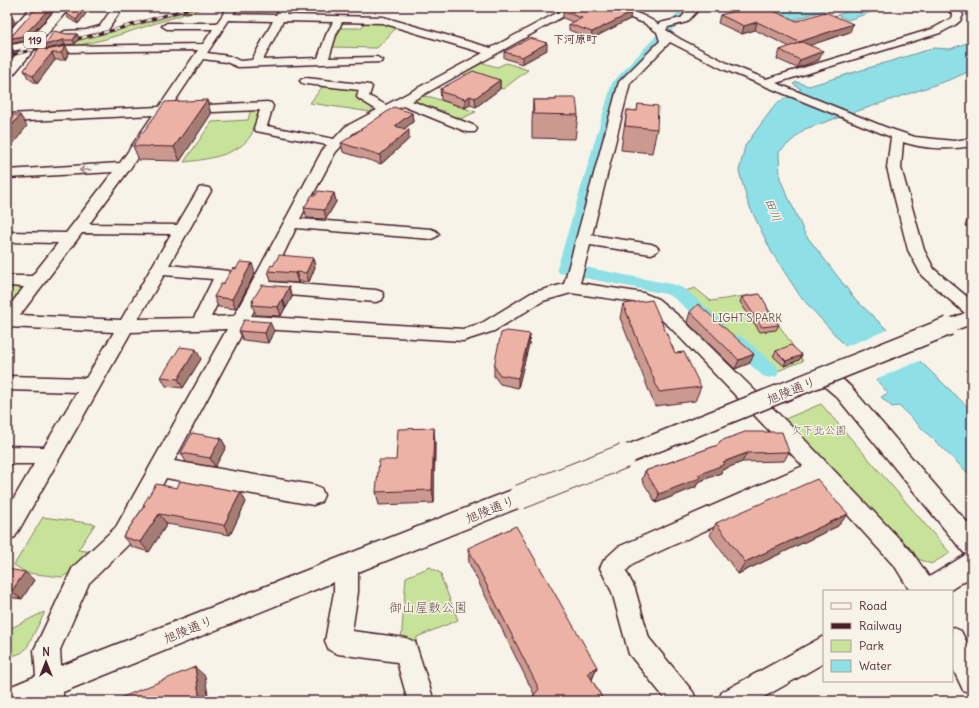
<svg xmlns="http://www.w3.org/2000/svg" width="979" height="708" viewBox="0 0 979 708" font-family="Delius,'Klee One',sans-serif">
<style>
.green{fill:#c7e39a;stroke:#888162}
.water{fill:#8ee0e6;stroke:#73939b}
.pier{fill:#f7f3e8}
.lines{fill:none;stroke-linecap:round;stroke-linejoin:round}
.canal{fill:#8ee0e6;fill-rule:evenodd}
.minor-casing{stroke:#4a1f2b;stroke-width:3}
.highway-casing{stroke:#4a1f2b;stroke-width:3}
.minor{fill:#f7f3e8;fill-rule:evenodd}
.highway{fill:#f7f3e8;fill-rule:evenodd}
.rail-casing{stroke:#4a1f2b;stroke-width:3}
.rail{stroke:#f7f3e8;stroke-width:2;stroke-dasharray:5.5;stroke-linecap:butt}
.minor-bridge-far1-casing{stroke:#4a1f2b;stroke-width:21;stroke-linecap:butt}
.minor-bridge-casing{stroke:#4a1f2b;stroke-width:26;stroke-linecap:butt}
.minor-bridge-far1{stroke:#f7f3e8;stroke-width:18}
.minor-bridge{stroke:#f7f3e8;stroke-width:24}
.wall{fill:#cb998f;stroke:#4a1f2b}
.shaded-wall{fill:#a57d74;stroke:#4a1f2b}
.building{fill:#ecb2a6;stroke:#4a1f2b}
.oneway{stroke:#a0898a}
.labels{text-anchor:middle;stroke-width:3;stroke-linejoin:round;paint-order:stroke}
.shield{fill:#f7f3e8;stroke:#7e5f64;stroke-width:1}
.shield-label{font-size:10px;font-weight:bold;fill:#4a1f2b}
.far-quarter-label{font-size:11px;font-weight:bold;fill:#4a1f2b;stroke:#f7f3e8}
.park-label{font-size:11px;fill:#695047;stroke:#f7f3e8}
.water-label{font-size:12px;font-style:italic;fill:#5b4f5a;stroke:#f7f3e8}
.near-street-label{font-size:13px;fill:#4a1f2b;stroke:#f7f3e8}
.near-park-label{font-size:13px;fill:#695047;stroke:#f7f3e8}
</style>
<rect width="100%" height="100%" fill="#f7f3e8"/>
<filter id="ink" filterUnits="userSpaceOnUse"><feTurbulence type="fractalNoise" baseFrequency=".025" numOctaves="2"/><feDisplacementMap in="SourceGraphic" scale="8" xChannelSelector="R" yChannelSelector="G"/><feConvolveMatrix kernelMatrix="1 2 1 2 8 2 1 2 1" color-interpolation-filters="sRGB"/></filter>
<g filter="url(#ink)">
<g class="green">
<polygon points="199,7 207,7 106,39 41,54 46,49 161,19"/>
<polygon points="365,22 383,23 397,27 377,48 332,47 341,28 361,28"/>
<polygon points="483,63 497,67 506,63 528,70 503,89 461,73"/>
<polygon points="323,86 362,89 357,99 373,108 371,112 310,103"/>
<polygon points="420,96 431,97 476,112 458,120 444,113 445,111 435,109 410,101"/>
<path d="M 251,109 L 261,109 C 258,117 256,127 251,135 C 240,155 204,160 184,162 L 212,122 L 248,120 Z"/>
<polygon points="7,287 19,287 24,290 7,311"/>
<polygon points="695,288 711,301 758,294 803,361 775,372 682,292"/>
<polygon points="821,404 950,553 931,564 911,556 785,419"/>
<polygon points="43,517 95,524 78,550 93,552 77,569 62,577 27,573 14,565"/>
<polygon points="430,567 442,574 441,577 458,620 417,637 416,645 401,643 406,577"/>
<polygon points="44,612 44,614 26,649 21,653 7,658 7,630"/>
</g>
<g class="water">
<polygon points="752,7 834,7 787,22"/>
<polygon points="862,7 870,7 877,10 848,20 837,15"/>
<polygon points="972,41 972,70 952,79 805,129 779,152 780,179 805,234 855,299 972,411 972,477 899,406 892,407 881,397 888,393 800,296 771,251 748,203 739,171 745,146 758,128 776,104 801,89 793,84 797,82 809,86 934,48 950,49"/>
</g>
<polygon class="pier" points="890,329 922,360 873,380 844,347"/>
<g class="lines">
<g class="canal">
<polygon points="683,7 693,7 623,84 574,265 676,285 686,290 720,319 723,323 720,327 714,329 708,327 674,298 666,294 565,274 559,273 557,269 612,83"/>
<polygon points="735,335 741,336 777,366 779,371 777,376 770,378 763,376 729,346 726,341 729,336"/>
</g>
<defs>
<g id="minor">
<polygon points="31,7 41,7 11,42 7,43 7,34"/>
<path d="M 113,7 L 123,7 L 108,30 C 97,33 68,42 60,34 L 65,31 L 86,30 L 100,26 Z"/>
<path d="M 228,7 L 238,7 L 233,14 L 276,15 L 281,7 L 289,7 L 286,15 L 383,17 L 491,48 L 568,7 L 580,7 L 412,101 L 475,126 L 477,129 L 475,132 L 467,132 L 403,106 L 353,133 L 335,153 L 300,219 L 431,229 L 436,231 L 439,234 L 436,237 L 431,239 L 296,228 L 270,282 L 376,290 L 382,292 L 384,296 L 382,300 L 376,302 L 264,293 L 251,316 L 463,329 L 482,323 L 531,293 L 564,284 L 619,82 L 660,41 L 657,32 L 644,23 L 607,9 L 605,7 C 624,7 644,14 659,25 L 660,23 L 681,18 L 691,7 L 701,7 L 687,22 L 668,27 L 666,30 L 680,39 L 731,65 L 766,79 L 932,29 L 952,18 L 953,15 L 945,7 L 958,8 L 963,15 L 960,21 L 955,25 L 940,33 L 776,83 L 885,127 L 915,137 L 954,141 L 972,138 L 972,146 C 950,150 924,149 903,142 L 901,168 L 924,250 L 934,269 L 972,301 L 972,324 L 949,332 L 943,330 L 940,326 L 943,322 L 965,313 L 922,276 L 908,250 L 887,168 L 891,137 L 723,69 L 670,42 L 630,83 L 592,235 L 651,244 L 656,246 L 659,249 L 656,252 L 651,254 L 590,245 L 580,283 L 643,293 L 658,299 L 681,318 L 803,438 L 912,552 L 929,577 L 967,554 L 964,553 L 837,397 L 818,381 L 816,376 L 818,371 C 832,367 841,378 851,387 L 972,528 L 972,576 L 949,591 L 910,591 L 896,568 L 816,480 L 634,563 L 626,571 L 635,589 L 649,638 L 693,692 L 697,701 L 667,701 L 629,654 L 612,592 L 600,568 L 604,560 L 618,547 L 803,466 L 669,326 L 646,307 L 634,302 L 571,293 L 543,301 L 494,331 L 463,341 L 245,328 L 174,461 L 313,485 L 321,488 L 324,495 L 321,502 L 313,505 L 166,478 L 132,541 L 89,583 L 60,650 L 61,666 L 512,490 L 520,487 L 528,490 L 531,497 L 528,504 L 358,572 L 358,592 L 352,631 L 406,638 L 415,642 L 434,701 L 408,701 L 397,662 L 338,654 L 329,650 L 325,641 L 334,592 L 334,582 L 63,692 L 63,701 L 7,701 L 7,688 L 36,676 L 34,650 L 73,567 L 116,527 L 227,329 L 131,332 L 15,537 L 7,540 L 7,510 L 34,464 L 7,464 L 7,446 L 44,447 L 77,392 L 7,390 L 7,376 L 86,378 L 114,332 L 7,327 L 7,309 L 24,287 L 7,286 L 7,276 L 32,276 L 58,243 L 7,242 L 7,232 L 66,233 L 113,172 L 7,178 L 7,170 L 120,163 L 153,115 L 7,122 L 7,114 L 159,107 L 198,50 L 65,52 L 49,56 L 44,53 L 45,51 L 65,46 L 203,44 L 213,29 L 167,29 L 162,26 L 167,23 L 217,23 ZM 229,20 L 273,21 L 252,60 L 240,61 L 229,56 L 207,53 ZM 283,21 L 333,22 L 326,35 L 318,58 L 263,60 ZM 342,22 L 382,23 L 483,53 L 386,105 L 369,96 L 372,87 L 370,85 L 306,78 L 302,79 L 300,81 L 302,83 L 306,84 L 359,90 L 357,97 L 359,99 L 377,110 L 345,127 L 334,139 L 267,126 L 273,106 L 271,103 L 267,102 L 171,107 L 203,59 L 226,62 L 238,67 L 381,62 L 382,60 L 377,57 L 329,58 L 336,35 ZM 260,110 L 254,128 L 256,131 L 327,145 L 322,151 L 234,316 L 211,317 L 231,275 L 229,271 L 169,265 L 211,191 L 209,188 L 204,187 L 199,188 L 177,225 L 89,224 L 129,170 L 166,114 ZM 82,233 L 171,234 L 121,320 L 20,315 ZM 164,275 L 213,279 L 194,318 L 138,319 Z"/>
<polygon points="31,41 35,42 36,44 35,46 7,52 7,46"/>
<polygon points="952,627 961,631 972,653 972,694 963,690 952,667"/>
<polygon points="824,636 824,663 757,701 718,701 722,692"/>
</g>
<polygon id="highway" points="58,7 70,7 12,76 7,77 7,65"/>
</defs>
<use href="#minor" class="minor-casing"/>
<use href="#highway" class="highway-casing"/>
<use href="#minor" class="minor"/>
<use href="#highway" class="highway"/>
<defs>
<polyline id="rail" points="7,56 114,30 194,7"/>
</defs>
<use href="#rail" class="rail-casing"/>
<use href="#rail" class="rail"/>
<defs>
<polyline id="minor-bridge-far1" points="621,457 949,326"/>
<polyline id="minor-bridge" points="520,497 624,456"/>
</defs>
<use href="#minor-bridge-far1" class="minor-bridge-far1-casing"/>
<use href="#minor-bridge" class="minor-bridge-casing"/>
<use href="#minor-bridge-far1" class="minor-bridge-far1"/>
<use href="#minor-bridge" class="minor-bridge"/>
</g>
<g class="wall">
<polygon points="37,7 57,7 25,41 10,44 14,52 13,54 7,54 7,39 10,38"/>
<polygon points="70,7 91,7 78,24 68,18 66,13"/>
<polygon points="563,12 630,19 591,39 569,30 569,24 573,22 563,18"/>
<polygon points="720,15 797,21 850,32 809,45 819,60 797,68 777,59 780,50 790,47 755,30 742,34 718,23"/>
<polygon points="67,34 77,34 79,38 75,44 65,45 47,49 45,45"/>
<polygon points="46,50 69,53 65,60 55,60 37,84 28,78 24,70"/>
<polygon points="547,50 522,64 504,58 504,52"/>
<polygon points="500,80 500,89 476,107 470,105 465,108 441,100 440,89"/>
<polygon points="556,98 578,115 575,139 532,138 532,124 533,100 556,100"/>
<polygon points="207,100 211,114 180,161 139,160 133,146"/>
<polygon points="638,104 657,129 652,153 621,150 623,134 627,110 637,111"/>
<polygon points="412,113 413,122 404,129 409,139 381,164 343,152 341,143"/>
<polygon points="334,193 336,202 326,219 307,218 304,208 316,195"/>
<polygon points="972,208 972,228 965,226"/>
<polygon points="313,258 315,267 309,282 299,281 298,283 271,281 268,271 273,266"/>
<polygon points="255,273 236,309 218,307 214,297 223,284"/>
<polygon points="289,287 292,297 286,308 285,308 281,316 256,315 252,305 253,303 252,301"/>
<polygon points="742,297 768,310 779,325 776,330 760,332 740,302"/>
<polygon points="623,304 701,387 695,401 655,406 620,318"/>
<polygon points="690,312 750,363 735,369 687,322"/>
<polygon points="239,331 274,331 268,343 243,340"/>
<polygon points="530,334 529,344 518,388 500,384 494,376 494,366"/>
<polygon points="776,351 802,355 799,360 784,366 773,356"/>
<polygon points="201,359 183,388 166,386 161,377"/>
<polygon points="221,438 226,447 215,467 186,462 181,453"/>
<polygon points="435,442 434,503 379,505 376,492 396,460"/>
<polygon points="718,445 789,452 784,461 742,462 722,470 721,473 698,482 696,487 656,503 642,480 645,471"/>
<polygon points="246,502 230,535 167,524 149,552 132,547 123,537 144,506 143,505"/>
<polygon points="848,514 838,526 738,574 710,535 716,523"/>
<polygon points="468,548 597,667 592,680 604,701 532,701 534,694 469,563"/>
<polygon points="7,569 34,580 22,599 7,597"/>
</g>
<g class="shaded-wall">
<polygon points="51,7 57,7 25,41 10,44 14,52 13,54 7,43 7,39 23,36"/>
<polygon points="85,7 91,7 78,24 76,20"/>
<polygon points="9,11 15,22 7,32 7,14"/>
<polygon points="631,13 630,19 591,39 592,32"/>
<polygon points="757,22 755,30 742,34 744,26"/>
<polygon points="853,24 850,32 796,50 799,42"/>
<polygon points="77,34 79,38 75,44 73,40"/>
<polygon points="63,40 65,45 47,49 45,45"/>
<polygon points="547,43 547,50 522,64 522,57"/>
<polygon points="66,46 69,53 65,60 61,53"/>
<polygon points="823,51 819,60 797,68 800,60"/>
<polygon points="52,53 55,60 37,84 33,76"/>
<polygon points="500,80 500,89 476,107 475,98"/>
<polygon points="470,96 470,105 465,108 465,99"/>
<polygon points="207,100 211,114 180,161 174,147"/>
<polygon points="412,113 413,122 396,135 395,126"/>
<polygon points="20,115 27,126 7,152 7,132"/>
<polygon points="409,130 409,139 381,164 380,155"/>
<polygon points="334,193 336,202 326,219 324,210"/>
<polygon points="313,258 315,267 309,282 306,273"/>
<polygon points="252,263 255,273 236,309 232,299"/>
<polygon points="296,272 299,281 298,283 295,273"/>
<polygon points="289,287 292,297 286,308 283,299"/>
<polygon points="282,299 285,308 281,316 278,307"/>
<polygon points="270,322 274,331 268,343 265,333"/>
<polygon points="530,334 529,344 518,388 518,378"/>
<polygon points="196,349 201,359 183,388 178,379"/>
<polygon points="754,354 750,363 735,369 739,360"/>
<polygon points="802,355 799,360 784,366 786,361"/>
<polygon points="434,428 435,442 434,503 432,490"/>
<polygon points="221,438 226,447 215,467 210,458"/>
<polygon points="747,453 742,462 722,470 721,473 698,482 696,487 656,503 659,494 723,462"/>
<polygon points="241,492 246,502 230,535 224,525"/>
<polygon points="159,514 167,524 149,552 140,542"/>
<polygon points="848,514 838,526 738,574 745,562"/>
<polygon points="25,572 34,580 22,599 11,592"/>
<polygon points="195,667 205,676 209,701 200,701"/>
<polygon points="597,667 592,679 583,684 588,673"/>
</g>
<g class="building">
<polygon points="37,7 51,7 23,36 7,39 10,38"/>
<polygon points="70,7 85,7 76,20 66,13"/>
<polygon points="572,7 598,7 619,8 631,13 592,32 569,24 582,18 563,12"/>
<polygon points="748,7 764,7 797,21 825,12 853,24 799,42 757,22 744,26 720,15"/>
<polygon points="54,31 67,34 77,34 73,40 63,40 45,45"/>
<polygon points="530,38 547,43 522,57 504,52"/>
<polygon points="802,42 823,51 800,60 780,50"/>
<polygon points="66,46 61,53 52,53 33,76 24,70 40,47 46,50"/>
<polygon points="473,71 500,80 475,98 470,96 465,99 441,92 443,90 440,89"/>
<polygon points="556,98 576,98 578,115 534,114 533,100 556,100"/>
<polygon points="207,100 174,147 133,146 165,102"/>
<polygon points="638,104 658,106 657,129 625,126 627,110 637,111"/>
<polygon points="394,107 412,113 395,126 409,130 380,155 341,143"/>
<polygon points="7,115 20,115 7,132"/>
<polygon points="318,191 334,193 324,210 304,208 312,195 316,195"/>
<polygon points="279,255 313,258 306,273 296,272 295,273 268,271 271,265 273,266"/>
<polygon points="240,262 252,263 232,299 214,297 221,284 223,284 233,268 236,269"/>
<polygon points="262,285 289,287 283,299 282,299 278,307 252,305 254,301 252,301"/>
<polygon points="760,294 766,304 768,310 779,325 762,327 742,297"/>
<polygon points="652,300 675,353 684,352 701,387 659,392 623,304"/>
<polygon points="698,304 754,354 739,360 690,312"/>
<polygon points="244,320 270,322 265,333 239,331"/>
<polygon points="507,331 530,334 518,378 500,375 494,366 501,333"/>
<polygon points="791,345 802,355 786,361 776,351"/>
<polygon points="180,347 196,349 178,379 161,377"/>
<polygon points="434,428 432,490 376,492 379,460 396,460 398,429"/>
<polygon points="745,432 782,432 789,452 747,453 723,462 725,464 698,475 700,478 659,494 645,471 718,445 720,441"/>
<polygon points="192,433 221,438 210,458 181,453"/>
<polygon points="817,479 848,514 745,562 716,523"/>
<polygon points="180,481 241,492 224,525 159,514 140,542 123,537 145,505 143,505 156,484 177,488"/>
<polygon points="516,526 597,667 588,673 604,701 537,701 534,695 539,689 468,548"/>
<polygon points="7,569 25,572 11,592 7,591"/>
<polygon points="195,667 200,701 113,701"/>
</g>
<defs><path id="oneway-shaft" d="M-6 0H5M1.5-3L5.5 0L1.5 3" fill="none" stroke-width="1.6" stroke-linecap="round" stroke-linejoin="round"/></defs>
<use class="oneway" href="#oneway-shaft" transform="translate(85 170) rotate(177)"/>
</g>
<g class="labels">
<rect class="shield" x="24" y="32" width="22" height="16" rx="3"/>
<g class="shield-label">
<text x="35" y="44">119</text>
</g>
<g class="far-quarter-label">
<text x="575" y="43">下河原町</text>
</g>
<g class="park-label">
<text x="747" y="322">LIGHT'S PARK</text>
<text x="819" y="434">欠下北公園</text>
</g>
<g class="water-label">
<text transform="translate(773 210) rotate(68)" y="4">田川</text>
</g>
<g class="near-street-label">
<text transform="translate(791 390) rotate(-22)" y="5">旭陵通り</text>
<text transform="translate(490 509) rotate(-22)" y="5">旭陵通り</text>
<text transform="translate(188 629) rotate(-22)" y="5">旭陵通り</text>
</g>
<g class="near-park-label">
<text x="428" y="612">御山屋敷公園</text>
</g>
</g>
<rect width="979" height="708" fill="none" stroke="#f7f3e8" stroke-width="24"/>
<rect x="12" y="12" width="955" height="684" fill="none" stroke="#4a1f2b" stroke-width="1.5" filter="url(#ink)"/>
<rect x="823" y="590" width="130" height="92" fill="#f7f3e8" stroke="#b29e9c"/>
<rect x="831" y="603" width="20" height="6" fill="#f7f3e8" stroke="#b29e9c"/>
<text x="859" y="610" font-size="12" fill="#4a1f2b">Road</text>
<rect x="831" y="623" width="20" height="6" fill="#4a1f2b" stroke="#b29e9c"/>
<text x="859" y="630" font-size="12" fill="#4a1f2b">Railway</text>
<rect x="831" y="640" width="20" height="12" fill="#c7e39a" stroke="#b29e9c"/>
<text x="859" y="650" font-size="12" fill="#4a1f2b">Park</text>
<rect x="831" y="660" width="20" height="12" fill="#8ee0e6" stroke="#b29e9c"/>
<text x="859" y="670" font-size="12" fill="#4a1f2b">Water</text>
<g transform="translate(46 662)" stroke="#f7f3e8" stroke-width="3" paint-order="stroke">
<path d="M0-3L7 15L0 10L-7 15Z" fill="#4a1f2b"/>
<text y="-6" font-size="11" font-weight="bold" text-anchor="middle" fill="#4a1f2b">N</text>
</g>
</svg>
